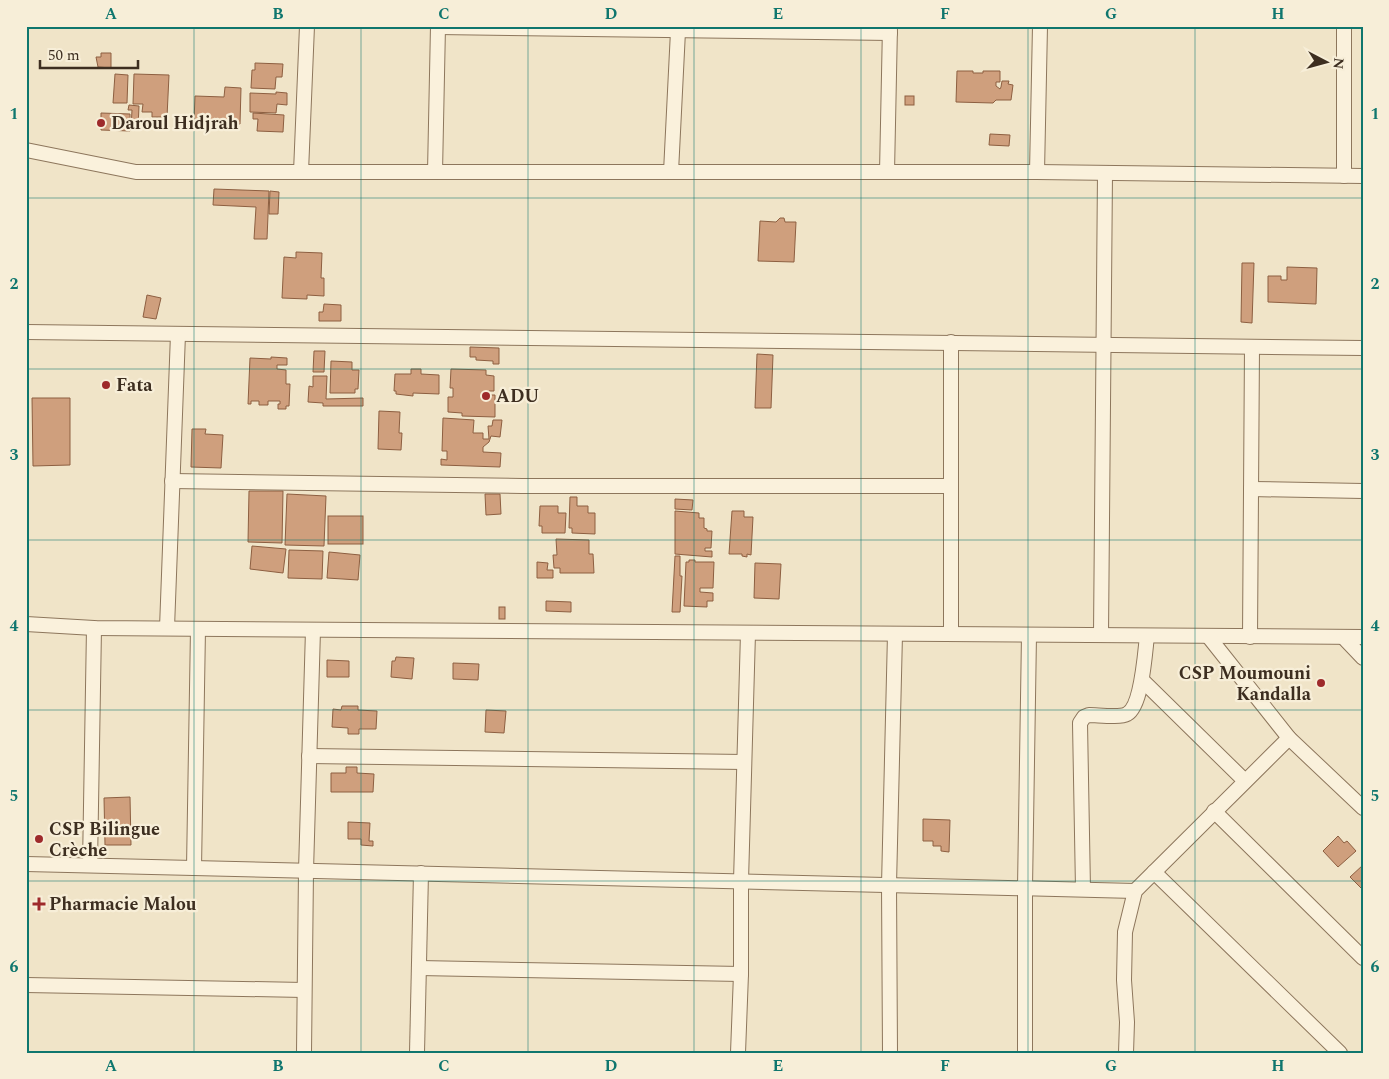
<svg xmlns="http://www.w3.org/2000/svg" width="1389" height="1079" viewBox="0 0 1389 1079" font-family="Spectral,serif">
<style>
.building{fill:#cf9f7d;stroke:#8d5f41}
.lines{fill:none;stroke-linecap:round;stroke-linejoin:round}
.minor-casing{stroke:#8d765c;stroke-width:16}
.minor{stroke:#faf1dc;stroke-width:14}
.grid{fill:none;stroke:#0f766e;stroke-width:1;stroke-opacity:0.55}
.poi-dot{fill:#9e2a2b;stroke:#f7eed8;stroke-width:2}
.labels{text-anchor:middle;stroke-width:4.5;stroke-linejoin:round;paint-order:stroke}
.poi-label{font-size:18px;font-weight:bold;fill:#3d2e20;stroke:#f7eed8;text-anchor:start}
.neatline{fill:none;stroke:#0f766e;stroke-width:2}
.grid-label{font-size:16px;text-anchor:middle;font-weight:bold;fill:#0f766e}
</style>
<rect width="100%" height="100%" fill="#f0e4c8"/>
<g class="building">
<polygon points="101,53 111,53 111,68 98,67 96,57 101,57"/>
<polygon points="255,63 283,64 282,77 276,77 275,89 251,88 252,70 255,70"/>
<polygon points="957,71 973,71 973,73 983,73 983,71 1000,71 1000,82 996,82 996,86 1000,89 1001,87 1002,81 1009,81 1008,84 1013,85 1011,100 996,100 993,103 956,102"/>
<polygon points="115,74 128,75 127,103 113,103"/>
<polygon points="134,74 169,75 167,117 152,117 152,112 142,112 143,104 133,104"/>
<polygon points="225,87 241,88 240,124 194,122 195,96 224,97"/>
<polygon points="276,92 287,93 287,105 277,104 276,113 250,112 250,93 276,94"/>
<rect x="905" y="96" width="9" height="9"/>
<polygon points="129,105 139,106 138,128 131,128 132,110 128,110"/>
<polygon points="101,113 130,114 130,131 101,130"/>
<polygon points="253,113 284,115 283,132 257,131 258,119 253,119"/>
<polygon points="990,134 1010,135 1009,146 989,145"/>
<polygon points="214,189 269,191 267,239 254,239 256,207 213,205"/>
<polygon points="270,191 279,192 278,214 269,214"/>
<polygon points="780,218 784,218 785,222 796,222 794,262 758,261 760,221 776,222"/>
<polygon points="296,252 322,253 321,278 324,278 324,296 307,295 307,299 282,298 284,257 296,258"/>
<polygon points="1242,263 1254,263 1252,323 1241,322"/>
<polygon points="1287,267 1317,268 1316,304 1268,302 1268,276 1281,276 1281,280 1287,280"/>
<polygon points="147,295 161,298 156,319 143,317"/>
<polygon points="324,304 341,305 341,321 319,321 319,312 323,312"/>
<polygon points="470,347 499,348 499,364 493,364 493,361 476,360 476,357 470,357"/>
<polygon points="314,351 325,351 324,372 313,372"/>
<polygon points="757,354 773,355 771,408 755,408"/>
<polygon points="271,357 287,358 287,365 277,365 277,369 286,370 286,384 290,384 289,406 286,406 286,409 278,409 278,404 280,404 280,401 268,401 268,405 259,405 259,401 251,401 251,404 248,404 250,358 271,359"/>
<polygon points="331,361 352,362 352,370 359,370 358,389 355,389 355,393 330,393"/>
<polygon points="411,369 421,369 421,374 439,375 439,394 413,393 413,396 396,394 396,391 394,391 395,374 411,374"/>
<polygon points="451,369 486,370 486,375 494,376 494,391 489,391 489,395 495,395 495,417 462,416 462,413 448,412 448,397 453,397 453,388 450,388"/>
<polygon points="313,376 327,376 326,399 363,398 363,406 323,406 323,403 308,402 309,386 313,387"/>
<polygon points="32,398 70,398 70,465 33,466"/>
<polygon points="379,411 400,412 399,433 402,433 401,450 378,449"/>
<polygon points="443,418 474,420 473,433 483,433 483,439 489,439 488,426 492,426 493,420 502,420 500,437 491,436 489,442 483,447 483,452 501,453 500,467 441,465 441,459 447,460 447,451 442,451"/>
<polygon points="192,429 206,429 205,434 223,435 221,468 191,467"/>
<polygon points="249,491 283,491 282,543 248,542"/>
<polygon points="287,494 326,496 324,546 285,545"/>
<polygon points="485,494 500,494 501,514 486,515"/>
<polygon points="570,497 577,497 577,506 588,506 588,513 595,513 595,534 572,533 572,528 569,528"/>
<polygon points="675,499 693,500 692,510 675,509"/>
<polygon points="540,506 558,506 558,513 566,513 565,533 542,533 542,526 539,526"/>
<polygon points="675,511 699,513 699,518 704,518 704,528 707,529 707,531 712,531 711,548 705,548 705,551 712,551 712,557 675,554"/>
<polygon points="732,511 744,511 744,517 753,517 751,555 747,554 747,557 742,556 742,554 729,554"/>
<rect x="328" y="516" width="35" height="28"/>
<polygon points="556,539 589,540 589,554 593,554 594,573 560,573 560,568 554,568 553,555 557,555"/>
<polygon points="252,546 286,549 283,573 250,569"/>
<polygon points="289,550 323,551 322,579 288,578"/>
<polygon points="329,552 360,555 358,580 327,578"/>
<polygon points="675,556 680,556 680,576 682,576 680,612 672,612"/>
<polygon points="689,560 695,560 695,562 714,562 713,588 700,588 700,592 713,593 713,601 707,601 707,607 684,606 686,562 689,562"/>
<polygon points="537,562 548,563 547,570 553,570 553,578 537,578"/>
<polygon points="755,563 781,564 779,599 754,598"/>
<polygon points="546,601 571,602 571,612 546,611"/>
<rect x="499" y="607" width="6" height="12"/>
<polygon points="396,657 414,658 412,679 391,677 392,661 395,661"/>
<polygon points="327,660 349,661 349,677 327,677"/>
<polygon points="453,663 479,664 478,680 453,679"/>
<polygon points="342,706 358,706 358,710 377,711 376,729 359,729 359,734 348,734 348,728 332,727 333,709 341,710"/>
<polygon points="486,710 506,711 504,733 485,732"/>
<polygon points="346,767 357,767 357,773 374,774 373,792 331,792 331,773 346,773"/>
<polygon points="130,797 131,845 105,845 104,798"/>
<polygon points="923,819 950,820 949,852 941,851 941,846 933,846 933,841 923,841"/>
<polygon points="348,822 370,823 369,841 373,841 373,846 361,845 361,839 348,839"/>
<polygon points="1338,836 1344,843 1347,841 1356,851 1338,867 1323,851"/>
<polygon points="1363,865 1363,890 1350,877"/>
</g>
<g class="lines">
<defs>
<g id="minor">
<polyline points="1344,26 1344,176"/>
<polyline points="438,27 890,33"/>
<polyline points="26,150 136,172 1037,172 1363,176"/>
<polyline points="301,172 307,26"/>
<polyline points="435,172 438,26"/>
<polyline points="671,172 678,31"/>
<polyline points="887,172 890,26"/>
<polyline points="1037,172 1040,26"/>
<polyline points="26,332 1363,348"/>
<polyline points="951,342 951,634"/>
<polyline points="172,481 522,486 950,486"/>
<polyline points="1251,489 1363,491"/>
<polyline points="26,624 94,628 1363,637"/>
<polyline points="167,628 178,334"/>
<polyline points="1101,635 1105,173"/>
<polyline points="1208,636 1289,738 1363,808"/>
<polyline points="1250,637 1252,347"/>
<polyline points="1343,637 1363,658"/>
<polyline points="1142,680 1245,781"/>
<polyline points="309,756 744,762"/>
<polyline points="1214,811 1363,958"/>
<polyline points="26,864 1135,891"/>
<polyline points="90,865 94,628"/>
<polyline points="194,868 198,629"/>
<polyline points="1154,872 1340,1053"/>
<path d="M 1083,889 L 1080,723 L 1084,717 L 1089,715 C 1098,715 1120,718 1127,714 C 1142,706 1145,652 1147,636"/>
<polyline points="419,968 741,974"/>
<polyline points="26,985 304,990"/>
<polyline points="304,1053 306,871 313,630"/>
<polyline points="417,1053 421,873"/>
<polyline points="738,1053 741,974 741,881 748,633"/>
<polyline points="890,1053 889,885 895,634"/>
<polyline points="1025,1053 1025,888 1029,635"/>
<polyline points="1126,1053 1127,1022 1124,980 1125,932 1135,891 1289,738"/>
</g>
</defs>
<use href="#minor" class="minor-casing"/>
<use href="#minor" class="minor"/>
</g>
<path class="grid" d="M 194,26 L 194,1053M 361,26 L 361,1053M 528,26 L 528,1053M 694,26 L 694,1053M 861,26 L 861,1053M 1028,26 L 1028,1053M 1195,26 L 1195,1053M 26,198 L 1363,198M 26,369 L 1363,369M 26,540 L 1363,540M 26,710 L 1363,710M 26,881 L 1363,881"/>
<g class="poi-dot">
<circle cx="101" cy="123" r="5"/>
<circle cx="106" cy="385" r="5"/>
<circle cx="486" cy="396" r="5"/>
<circle cx="1321" cy="683" r="5"/>
<circle cx="39" cy="839" r="5"/>
<path d="M36.5 896.5h5v5h5v5h-5v5h-5v-5h-5v-5h5z"/>
</g>
<g class="labels">
<g class="poi-label">
<text x="111" y="129">Daroul Hidjrah</text>
<text x="116" y="391">Fata</text>
<text x="496" y="402">ADU</text>
<text x="1311" y="679" text-anchor="end">CSP Moumouni<tspan x="1311" dy="21">Kandalla</tspan></text>
<text x="49" y="835">CSP Bilingue<tspan x="49" dy="21">Crèche</tspan></text>
<text x="49" y="910">Pharmacie Malou</text>
</g>
</g>
<rect width="1389" height="1079" fill="none" stroke="#f7eed8" stroke-width="55"/>
<g transform="translate(1326 62) rotate(96)" stroke="#f7eed8" stroke-width="4" paint-order="stroke">
<path d="M0-4L9 19L0 12L-9 19Z" fill="#3d2e20"/>
<text y="-8" font-size="14" font-weight="bold" text-anchor="middle" fill="#3d2e20">N</text>
</g>
<path d="M40 60v8h98v-8" fill="none" stroke="#3d2e20" stroke-width="2.5"/>
<text x="48" y="60" font-size="15" fill="#3d2e20" stroke="#f7eed8" stroke-width="4" paint-order="stroke">50 m</text>
<rect x="28" y="28" width="1334" height="1024" class="neatline"/>
<g class="grid-label">
<text x="111" y="19">A</text>
<text x="278" y="19">B</text>
<text x="444" y="19">C</text>
<text x="611" y="19">D</text>
<text x="778" y="19">E</text>
<text x="945" y="19">F</text>
<text x="1111" y="19">G</text>
<text x="1278" y="19">H</text>
<text x="14" y="119">1</text>
<text x="1375" y="119">1</text>
<text x="14" y="289">2</text>
<text x="1375" y="289">2</text>
<text x="14" y="460">3</text>
<text x="1375" y="460">3</text>
<text x="14" y="631">4</text>
<text x="1375" y="631">4</text>
<text x="14" y="801">5</text>
<text x="1375" y="801">5</text>
<text x="14" y="972">6</text>
<text x="1375" y="972">6</text>
<text x="111" y="1071">A</text>
<text x="278" y="1071">B</text>
<text x="444" y="1071">C</text>
<text x="611" y="1071">D</text>
<text x="778" y="1071">E</text>
<text x="945" y="1071">F</text>
<text x="1111" y="1071">G</text>
<text x="1278" y="1071">H</text>
</g>
</svg>
